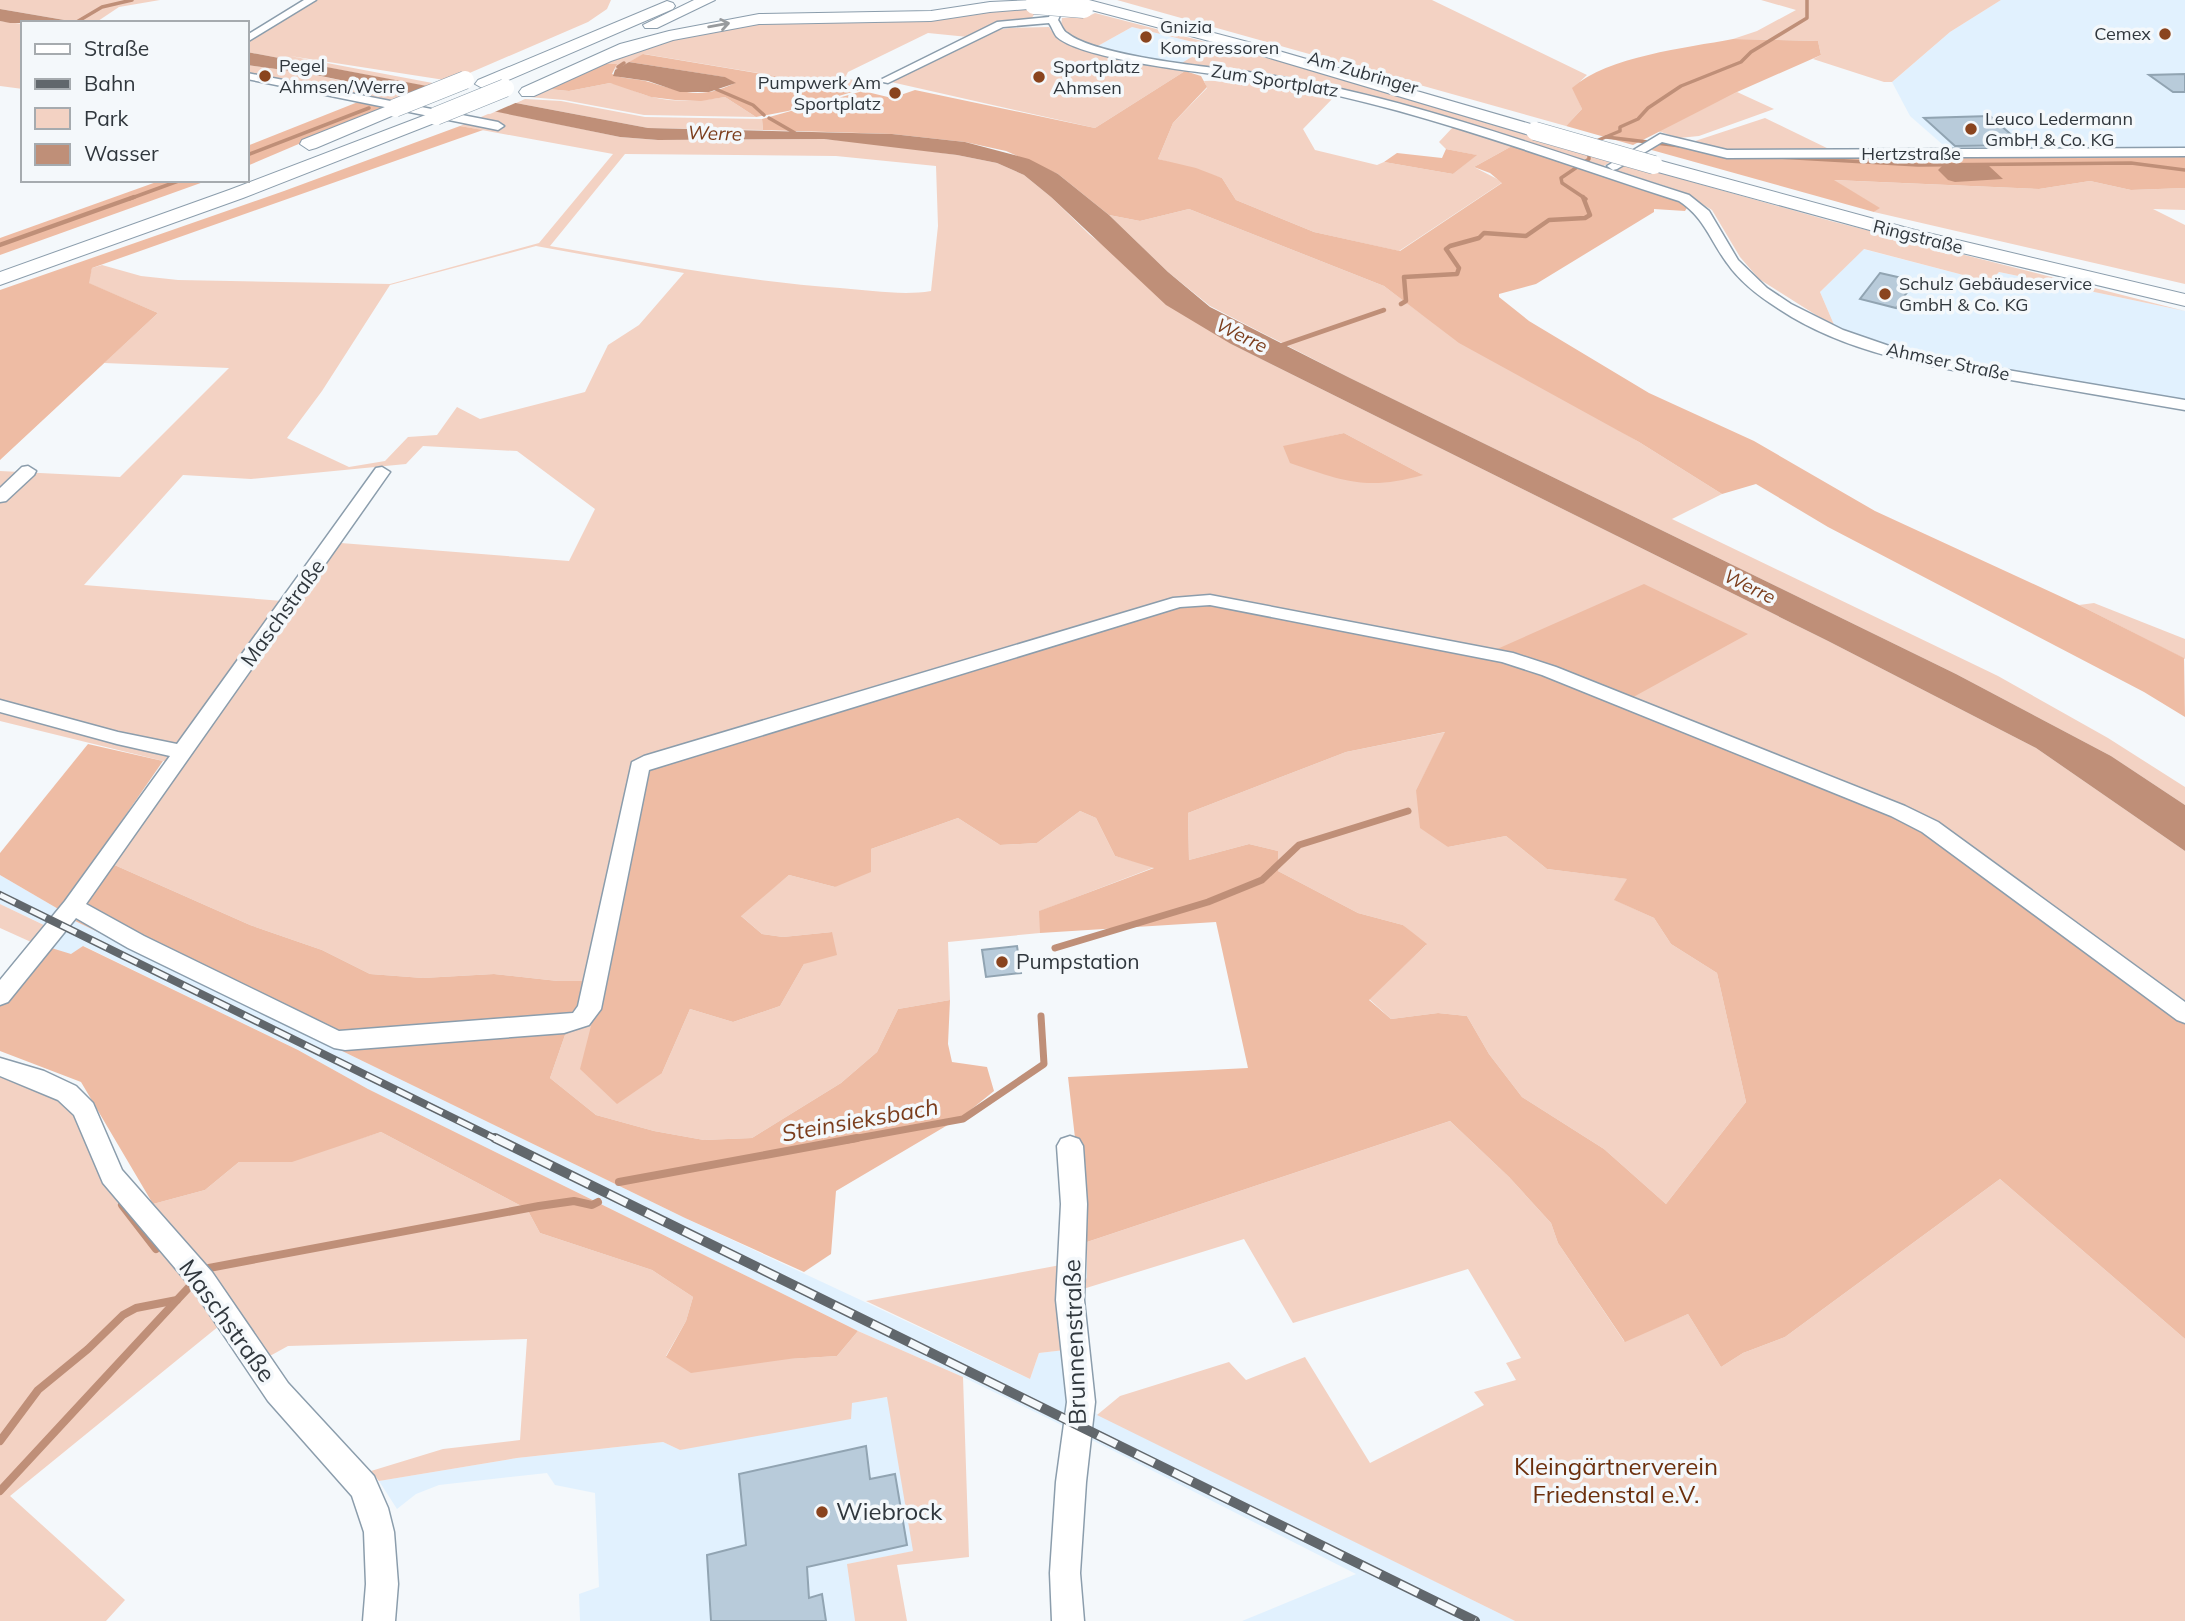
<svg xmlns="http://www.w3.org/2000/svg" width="2185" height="1621" viewBox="0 0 2185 1621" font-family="Mulish,sans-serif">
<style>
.built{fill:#e1f1fe}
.green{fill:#f3d2c3;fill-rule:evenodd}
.forest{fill:#eebca4;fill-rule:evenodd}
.water{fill:#bf8f78}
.pier{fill:#f4f8fb}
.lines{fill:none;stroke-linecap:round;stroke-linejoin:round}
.stream-far3{stroke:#bf8f78;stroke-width:3.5}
.stream-far2{stroke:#bf8f78;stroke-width:4.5}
.stream-far1{stroke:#bf8f78;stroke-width:7}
.stream{stroke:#bf8f78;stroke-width:8}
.building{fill:#b8cbda;stroke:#91a4b2;stroke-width:2}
.minor-casing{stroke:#8b9dac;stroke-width:3}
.highway-casing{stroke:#8b9dac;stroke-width:2}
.minor{fill:#fff;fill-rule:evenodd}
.highway{fill:#fff;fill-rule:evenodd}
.rail-far1-casing{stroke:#61676c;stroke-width:8}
.rail-casing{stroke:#61676c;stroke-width:10}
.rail-far1{stroke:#f4f8fb;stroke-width:5;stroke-dasharray:17;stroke-linecap:butt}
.rail{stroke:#f4f8fb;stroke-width:7;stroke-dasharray:21;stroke-linecap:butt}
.highway-bridge-casing{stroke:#8b9dac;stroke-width:19;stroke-linecap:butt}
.highway-bridge{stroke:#fff;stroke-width:18}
.oneway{stroke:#989b9e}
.poi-dot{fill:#8a441e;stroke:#f4f8fb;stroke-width:2.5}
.labels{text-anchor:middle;stroke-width:7;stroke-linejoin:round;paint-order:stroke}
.far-poi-label{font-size:18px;fill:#30373d;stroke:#f4f8fb;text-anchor:start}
.far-street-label{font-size:18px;fill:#30373d;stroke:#f4f8fb}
.far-water-label{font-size:19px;font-style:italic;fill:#7b3d1c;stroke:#f4f8fb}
.street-label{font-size:21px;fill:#30373d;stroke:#f4f8fb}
.poi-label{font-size:21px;fill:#30373d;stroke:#f4f8fb;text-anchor:start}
.water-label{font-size:23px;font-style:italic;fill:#7b3d1c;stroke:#f4f8fb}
.near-street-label{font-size:24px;fill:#30373d;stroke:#f4f8fb}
.near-park-label{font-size:24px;fill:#6c2f0c;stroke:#f4f8fb}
.near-poi-label{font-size:24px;fill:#30373d;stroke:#f4f8fb;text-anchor:start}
</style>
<rect width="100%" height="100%" fill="#f4f8fb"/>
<g class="built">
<polygon points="2001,0 2185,0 2185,149 1950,151 1910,116 1892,82 1950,32"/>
<polygon points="1132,27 1204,45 1206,49 1180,64 1096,47"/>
<polygon points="1863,249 1990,282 1999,272 2185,311 2185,400 1913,354 1835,327 1820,292"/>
<polygon points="0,875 60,910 71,919 685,1218 1030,1379 1039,1353 1065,1350 1071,1401 1515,1621 1242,1621 1356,1574 1090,1439 963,1377 858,1331 368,1089 298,1050 84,946 71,955 45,946 57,931 0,904"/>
<polygon points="888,1397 914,1551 848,1564 855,1621 580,1621 579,1594 599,1587 595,1493 555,1485 547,1473 439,1485 416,1494 397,1509 379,1481 517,1458 663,1442 680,1450 851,1403"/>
</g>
<g class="green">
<polygon points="0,0 160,0 119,7 98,21 105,23 82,23 0,9"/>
<polygon points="313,0 611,0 607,9 588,22 451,81 290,56 443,85 435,88 247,52 247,35"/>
<polygon points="1117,0 1432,0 1587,75 1573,88 1582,109 1566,126"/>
<polygon points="1761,0 2001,0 1950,32 1892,82 1884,82 1813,59 1821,55 1818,41 1733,39 1757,31 1796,10"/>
<polygon points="1015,8 1038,9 1031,19 1016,20 968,37 928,33 848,72 846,76 849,79 876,85 859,90 644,54 615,70 616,65 605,64 661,41 742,24"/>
<polygon points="1095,13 1283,62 1614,160 1602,167 1371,96 1279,78 1180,64 1205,49 1205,45 1132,27 1096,47 1066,34 1061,26 1062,18 1089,16"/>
<polygon points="0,21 23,24 23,89 0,86"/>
<path d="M 1049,27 C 1066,56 1153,64 1185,71 L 1095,128 L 891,82 L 989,31 L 1010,28 Z"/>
<polygon points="247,65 306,73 415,96 388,106 247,79"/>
<polygon points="1232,80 1276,84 1335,96 1303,129 1315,150 1377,165 1384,162 1453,174 1476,155 1446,149 1439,142 1453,127 1512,146 1474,167 1503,182 1399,251 1314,232 1236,200 1222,178 1158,159 1173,123 1207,88 1204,81"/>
<path d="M 610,83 C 625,85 638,94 652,97 C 677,103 701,101 725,97 L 756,117 L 644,115 L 564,100 L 529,97 L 548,89 L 569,91 Z"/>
<polygon points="1737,92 1774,109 1699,136 1679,138 1658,131"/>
<polygon points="525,99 561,101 645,117 762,119 763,130 648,128 516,103"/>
<path d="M 495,111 L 620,137 L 658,140 L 824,139 L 878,144 L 957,155 L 997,163 L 1024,175 L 1051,197 L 1090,235 L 1231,344 L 1828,641 L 2036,748 L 2185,851 L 2185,1023 L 1895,814 L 1616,705 L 1479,657 L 1209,604 L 601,981 L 558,981 L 494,974 L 423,978 L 370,974 L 322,950 L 250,925 L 110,863 L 183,761 L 163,761 L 0,721 L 0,471 L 120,477 L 229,368 L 104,363 L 158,313 L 88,283 L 92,268 L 102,265 L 141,276 L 178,280 L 390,284 L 539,243 L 613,154 L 460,126 ZM 625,154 L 836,156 L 936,166 L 938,226 L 931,291 C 902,296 870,290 840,288 C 743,281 647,263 550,246 ZM 536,246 L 684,273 L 639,325 L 608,345 L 585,392 L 480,419 L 457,407 L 437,435 L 408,437 L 385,461 L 349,467 L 287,438 L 322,391 L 390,285 ZM 1344,433 L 1421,474 L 1422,475 L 1283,447 ZM 423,446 L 517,451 L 595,509 L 569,561 L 328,542 L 283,601 L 84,585 L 183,475 L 251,479 L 406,464 Z"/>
<polygon points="1765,118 1833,151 1727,152 1692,142"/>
<polygon points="1625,163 1831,221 2185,311 1999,272 1990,282 1864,249 1820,292 1835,327 1759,279 1740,257 1712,210 1680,191 1615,170"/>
<polygon points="1833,180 2039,189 2090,181 2131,190 2185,188 2185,210 2153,209 2185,225 2185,284 1874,212 1879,208"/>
<polygon points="1189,209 1384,286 1420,313 1639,442 1722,494 1672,519 1998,676 2108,738 2185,787 2185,805 2111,756 1956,674 1350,378 1210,306 1168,272 1109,215 1140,221"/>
<polygon points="2094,603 2185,639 2185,659 2079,605"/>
<polygon points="1446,732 1416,790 1448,847 1506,836 1547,869 1628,879 1615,900 1654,918 1671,944 1717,973 1746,1102 1666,1204 1604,1149 1522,1097 1489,1054 1467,1016 1438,1013 1391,1019 1369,999 1426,945 1403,925 1358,913 1278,871 1278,851 1249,844 1189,860 1188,813 1346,752"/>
<polygon points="1080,811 1096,818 1115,856 1155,867 1040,911 1040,933 948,942 950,1000 898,1009 877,1052 841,1083 752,1138 704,1140 654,1131 596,1115 550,1078 565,1035 592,1021 662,1073 690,1009 733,1022 780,1006 804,964 832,932 783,937 762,934 740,915 789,875 835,887 871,849 958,818 1000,845 1037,843"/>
<polygon points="0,904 48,927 31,942 0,928"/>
<polygon points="0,1073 40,1087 74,1109 128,1203 153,1204 205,1190 239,1162 286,1162 381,1132 527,1209 540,1233 652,1270 693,1297 686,1321 666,1356 789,1359 837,1356 858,1331 963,1377 969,1557 897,1565 907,1621 855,1621 847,1564 913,1551 887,1397 852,1403 851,1419 680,1450 663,1442 517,1458 379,1481 371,1471 443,1449 520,1440 527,1339 288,1346 268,1357 230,1317 10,1496 125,1600 106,1621 0,1621"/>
<polygon points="1450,1121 1509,1177 1551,1223 1558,1243 1624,1341 1688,1314 1721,1367 1743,1353 1785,1337 2000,1179 2185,1339 2185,1621 1515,1621 1097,1415 1120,1396 1229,1362 1246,1380 1305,1357 1370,1463 1484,1405 1474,1392 1516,1380 1506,1363 1521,1358 1468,1269 1293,1323 1244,1239 1083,1289 1087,1277 1087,1242"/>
<polygon points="1066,1264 1065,1350 1039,1353 1030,1379 866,1301"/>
</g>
<g class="forest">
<path d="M 1733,39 L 1818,41 L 1821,55 L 1737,92 L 1633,145 L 1566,126 L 1582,109 L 1572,88 C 1608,56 1686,48 1733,39 Z"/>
<path d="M 643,54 L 859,90 L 788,111 L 756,117 L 725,97 L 701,101 L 675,100 L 651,97 L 610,83 L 569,91 L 548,89 L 605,64 L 617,64 L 612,74 C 624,80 637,78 649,82 C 684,92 700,100 735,83 L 724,77 L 629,62 Z"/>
<polygon points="1185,71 1201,76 1207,87 1173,123 1158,159 1196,168 1222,178 1236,200 1314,232 1400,251 1502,183 1490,173 1474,167 1512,146 1670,196 1688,206 1685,211 1654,209 1654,212 1536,284 1499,294 1499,297 1529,321 1649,393 1754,441 1875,511 2079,605 2184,658 2185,717 2144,692 1828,527 1756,484 1722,494 1639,442 1459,343 1384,286 1189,209 1140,221 1109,215 1058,174 1006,151 965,142 892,134 763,130 762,119 863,91 892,98 915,90 1095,128"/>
<polygon points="363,100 388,106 247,166 247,146"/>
<polygon points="460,126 483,130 92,268 89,283 158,313 0,460 0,290 284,191"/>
<polygon points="1666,141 1706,152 2185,155 2185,188 2131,190 2090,181 2039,189 1834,180 1880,208 1874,212 1648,149"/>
<polygon points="1446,149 1477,155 1453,174 1384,162 1397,153 1442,158"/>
<polygon points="162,180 209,180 0,255 0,238"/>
<path d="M 1344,433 L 1423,475 C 1367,491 1343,481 1290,463 L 1283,446 Z"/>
<path d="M 1644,584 L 1748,634 L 1617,706 L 1895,814 L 1926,830 L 2185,1023 L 2185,1339 L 2000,1179 L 1785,1337 L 1743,1353 L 1721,1367 L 1688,1314 L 1625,1342 L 1558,1243 L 1551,1223 L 1509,1177 L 1450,1121 L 1087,1242 L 1068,1077 L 1248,1068 L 1216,922 L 1040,933 L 1039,911 L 1154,868 L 1115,856 L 1096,818 L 1080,811 L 1037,843 L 1000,845 L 958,818 L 871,849 L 871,872 L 835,887 L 789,875 L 741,916 L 762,934 L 783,937 L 832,932 L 837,955 L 804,964 L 780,1006 L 733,1022 L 690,1009 L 662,1073 L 617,1104 L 580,1069 L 592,1022 L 565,1035 L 550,1078 L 596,1115 L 654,1131 L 704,1140 L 752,1138 L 841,1083 L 877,1052 L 898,1009 L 950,1000 L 948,1044 L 952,1062 L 987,1067 L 994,1091 L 963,1116 L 836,1191 L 831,1254 L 804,1272 L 685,1218 L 71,919 L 110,863 L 250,925 L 322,950 L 370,974 L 423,978 L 494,974 L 558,981 L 600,981 L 642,772 L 652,764 L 1174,607 L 1209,604 L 1479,657 ZM 1445,732 L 1416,790 L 1420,828 L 1448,847 L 1506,836 L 1547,869 L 1627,879 L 1614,900 L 1654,918 L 1671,944 L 1717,973 L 1746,1102 L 1666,1204 L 1604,1149 L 1522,1097 L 1489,1054 L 1467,1016 L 1438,1013 L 1391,1019 L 1369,1000 L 1427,944 L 1403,925 L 1358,913 L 1278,871 L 1278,851 L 1249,844 L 1189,860 L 1188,813 L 1346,752 Z"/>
<polygon points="88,744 163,761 60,910 0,875 0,853"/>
<polygon points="45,946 71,954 83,946 298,1050 368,1089 858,1331 837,1356 789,1359 691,1373 666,1357 686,1321 693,1297 652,1270 540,1233 527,1209 381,1132 292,1162 239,1162 205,1190 153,1204 81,1082 0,1051 0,1005"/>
</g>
<g class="water">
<polygon points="0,9 76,22 82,23 10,23 0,21"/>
<polygon points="247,52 648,128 892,134 965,142 1029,159 1058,174 1109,215 1168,272 1210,307 1350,378 1956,674 2111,756 2185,805 2185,851 2036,748 1828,641 1231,344 1166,305 1051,197 1024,175 997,163 957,155 824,139 658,140 620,137 306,73 247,65"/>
<polygon points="629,62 725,77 736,83 709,92 680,92 648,81 613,76 615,70"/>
<polygon points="1942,166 1989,166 2003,179 1955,182 1948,180 1938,170"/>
</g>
<polygon class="pier" points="441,85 522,100 490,114 409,98"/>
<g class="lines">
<g class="stream-far3">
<polyline points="75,23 102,7 132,0"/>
<polyline points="624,63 618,67 625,70"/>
<polyline points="711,87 753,105 764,115"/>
<polyline points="769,118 795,133"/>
<polyline points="1606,137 1681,146"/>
<polyline points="247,155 369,108"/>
<polyline points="1778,157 1918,165 2131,163 2185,170"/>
<polyline points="129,199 181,180"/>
<polyline points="1586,199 1562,183 1561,178 1589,159 1589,144 1620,131 1620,127 1638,119 1648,108 1681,86 1741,62 1751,52 1807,18 1807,0"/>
</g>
<g class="stream-far2">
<polyline points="0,245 134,197"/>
<polyline points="1401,304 1406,301 1404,277 1457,274 1459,268 1446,249 1450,246 1479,238 1484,233 1526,236 1549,220 1585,218 1590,215 1583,197"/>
<polyline points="1277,347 1384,310"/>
</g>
<g class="stream-far1">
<polyline points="1055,948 1208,902 1262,880 1299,845 1408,811"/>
<polyline points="847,1140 963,1119 1044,1064 1041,1016"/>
</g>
<g class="stream">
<polyline points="619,1182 857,1138"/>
<polyline points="122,1205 156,1249"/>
<polyline points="209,1268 539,1206 574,1201 592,1205 598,1202"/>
<polyline points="0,1441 38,1390 88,1349 123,1315 136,1308 177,1300 192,1284"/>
<polyline points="0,1491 177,1300"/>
</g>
</g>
<g class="building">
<polygon points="2185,74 2185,92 2173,92 2149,75"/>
<polygon points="1990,116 2023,145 1955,146 1924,118"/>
<polygon points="1880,273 1915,281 1896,308 1860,299"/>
<polygon points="1017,946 1021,973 986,977 982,950"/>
<polygon points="866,1446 870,1479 895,1474 907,1545 807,1567 809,1598 822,1594 826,1621 711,1621 707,1555 746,1545 739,1474"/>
</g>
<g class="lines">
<defs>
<g id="minor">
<polygon points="304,0 316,0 247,42 247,35"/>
<path d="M 1062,0 L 1073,0 L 1062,11 L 1058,20 C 1061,24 1063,31 1067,33 C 1095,56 1208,67 1248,72 C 1397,92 1545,150 1689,195 L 1709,211 L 1738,260 L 1767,288 L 1791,304 L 1843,330 L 1898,349 L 1948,360 L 2185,400 L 2185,410 C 2129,400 2073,391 2017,381 C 1936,368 1848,355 1779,309 C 1760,297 1740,282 1727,263 C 1710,240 1704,217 1679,201 C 1536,155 1393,99 1244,78 C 1206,73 1083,60 1057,37 C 1054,34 1052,27 1049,23 L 1003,27 L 888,83 L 878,81 L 997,22 L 1049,17 L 1053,8 Z"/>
<polygon points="247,73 498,122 504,126 498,130 247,79"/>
<polygon points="1660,134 1727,150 2185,148 2185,156 1727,158 1662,142 1617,169 1613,170 1607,166"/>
<polygon points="28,466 36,471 34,475 6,501 0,502 0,488 22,467"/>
<polygon points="382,467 390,472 86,904 144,936 339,1031 573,1013 578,1006 632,762 644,756 1173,598 1210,595 1513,653 1556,667 1905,806 1938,822 2185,1002 2185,1023 2177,1020 1922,832 1891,816 1542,675 1502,662 1210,605 1180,607 649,770 601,1009 589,1025 564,1033 345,1050 334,1048 128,948 76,918 8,1002 0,1005 0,980 65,901 170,756 117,744 0,712 0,700 118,732 177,744 376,468"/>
<polygon points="0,1058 44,1071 76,1086 93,1103 122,1170 212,1272 288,1383 374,1476 388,1508 394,1532 398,1584 395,1621 363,1621 366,1584 364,1532 352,1496 268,1401 192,1288 103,1183 74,1115 58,1100 0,1076"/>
<polygon points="1070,1136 1079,1139 1083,1146 1087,1204 1084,1300 1095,1402 1086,1482 1080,1573 1084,1621 1052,1621 1050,1573 1056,1482 1067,1402 1056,1300 1061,1204 1057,1146 1061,1139"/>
</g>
<g id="highway">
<polygon points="694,0 715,0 657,28 645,28 643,25"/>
<polygon points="1034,0 1040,2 1042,5 1040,8 990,12 931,21 759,24 673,40 611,61 534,96 522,96 519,92 522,88 620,44 669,31 759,14 931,11 990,2"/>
<polygon points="1063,0 1089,0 1248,42 1541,127 1544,131 1535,136 1529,135 1236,48 1065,3"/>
<polygon points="667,1 673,3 675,6 673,9 490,88 484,89 475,84 478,80"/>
<polygon points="395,103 404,108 401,112 316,148 309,150 300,144 302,140"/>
<polygon points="436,111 442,112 445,116 442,120 243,198 0,285 0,272 229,190"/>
<polygon points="1654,159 1911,229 2185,294 2185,306 1899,238 1647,169 1645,165 1647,161"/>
</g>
</defs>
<use href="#minor" class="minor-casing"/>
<use href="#highway" class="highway-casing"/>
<use href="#minor" class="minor"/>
<use href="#highway" class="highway"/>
<defs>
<polyline id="rail-far1" points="0,895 498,1140"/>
<polyline id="rail" points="495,1138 1475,1621"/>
</defs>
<use href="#rail-far1" class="rail-far1-casing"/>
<use href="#rail" class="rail-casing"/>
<use href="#rail-far1" class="rail-far1"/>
<use href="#rail" class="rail"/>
<defs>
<g id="highway-bridge">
<polyline points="1034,5 1084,9"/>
<polyline points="395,108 465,80"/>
<polyline points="436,116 505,88"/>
<polyline points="1535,131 1654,165"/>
</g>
</defs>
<use href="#highway-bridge" class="highway-bridge-casing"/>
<use href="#highway-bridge" class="highway-bridge"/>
</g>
<defs><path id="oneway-shaft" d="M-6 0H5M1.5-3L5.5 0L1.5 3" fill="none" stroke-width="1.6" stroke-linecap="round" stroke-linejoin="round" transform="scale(1.75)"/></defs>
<use class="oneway" href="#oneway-shaft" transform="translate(719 25) rotate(-10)"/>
<g class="poi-dot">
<circle cx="2165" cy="34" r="7"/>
<circle cx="1146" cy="37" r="7"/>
<circle cx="265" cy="76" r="7"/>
<circle cx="1039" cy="77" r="7"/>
<circle cx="895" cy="93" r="7"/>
<circle cx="1971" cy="129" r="7"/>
<circle cx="1885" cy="294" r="7"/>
<circle cx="1002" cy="962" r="7"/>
<circle cx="822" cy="1512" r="7"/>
</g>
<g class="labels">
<g class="far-poi-label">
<text x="1160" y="33">Gnizia<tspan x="1160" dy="21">Kompressoren</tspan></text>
<text x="2151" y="40" text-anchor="end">Cemex</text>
<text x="279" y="72">Pegel<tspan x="279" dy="21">Ahmsen/Werre</tspan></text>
<text x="1053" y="73">Sportplatz<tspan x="1053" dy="21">Ahmsen</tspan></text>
<text x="881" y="89" text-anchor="end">Pumpwerk Am<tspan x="881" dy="21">Sportplatz</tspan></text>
<text x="1985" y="125">Leuco Ledermann<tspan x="1985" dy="21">GmbH &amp; Co. KG</tspan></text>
<text x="1899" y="290">Schulz Gebäudeservice<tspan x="1899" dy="21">GmbH &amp; Co. KG</tspan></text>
</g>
<g class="far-street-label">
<text transform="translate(1363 73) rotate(16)" y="6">Am Zubringer</text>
<text transform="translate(1275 81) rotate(9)" y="6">Zum Sportplatz</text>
<text x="1911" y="160">Hertzstraße</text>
<text transform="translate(1918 237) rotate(14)" y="6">Ringstraße</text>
<text transform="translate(1948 362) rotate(12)" y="6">Ahmser Straße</text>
</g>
<g class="far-water-label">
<text transform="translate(715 133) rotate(2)" y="7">Werre</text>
<text transform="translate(1242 335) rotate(26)" y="7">Werre</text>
<text transform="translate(1750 586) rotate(26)" y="7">Werre</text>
</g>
<g class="street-label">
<text transform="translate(283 613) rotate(-54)" y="7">Maschstraße</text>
</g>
<g class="poi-label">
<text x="1016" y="969">Pumpstation</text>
</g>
<g class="water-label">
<text transform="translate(860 1120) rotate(-10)" y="8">Steinsieksbach</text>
</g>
<g class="near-street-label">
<text transform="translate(227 1321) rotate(54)" y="8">Maschstraße</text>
<text transform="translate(1075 1342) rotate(-92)" y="8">Brunnenstraße</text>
</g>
<g class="near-park-label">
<text x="1616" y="1475">Kleingärtnerverein<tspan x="1616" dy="28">Friedenstal e.V.</tspan></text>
</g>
<g class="near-poi-label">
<text x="836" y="1520">Wiebrock</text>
</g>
</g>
<rect x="21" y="21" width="228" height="161" fill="#f4f8fb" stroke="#a6abaf" stroke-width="2"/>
<rect x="35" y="44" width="35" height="10" fill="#ffffff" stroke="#a6abaf" stroke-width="2"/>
<text x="84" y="56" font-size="21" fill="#30373d">Straße</text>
<rect x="35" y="79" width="35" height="10" fill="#61676c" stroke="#a6abaf" stroke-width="2"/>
<text x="84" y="91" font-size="21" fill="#30373d">Bahn</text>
<rect x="35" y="108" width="35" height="21" fill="#f3d2c3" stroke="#a6abaf" stroke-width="2"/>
<text x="84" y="126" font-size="21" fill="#30373d">Park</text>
<rect x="35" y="144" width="35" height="21" fill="#bf8f78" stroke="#a6abaf" stroke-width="2"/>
<text x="84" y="161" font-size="21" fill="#30373d">Wasser</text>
</svg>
